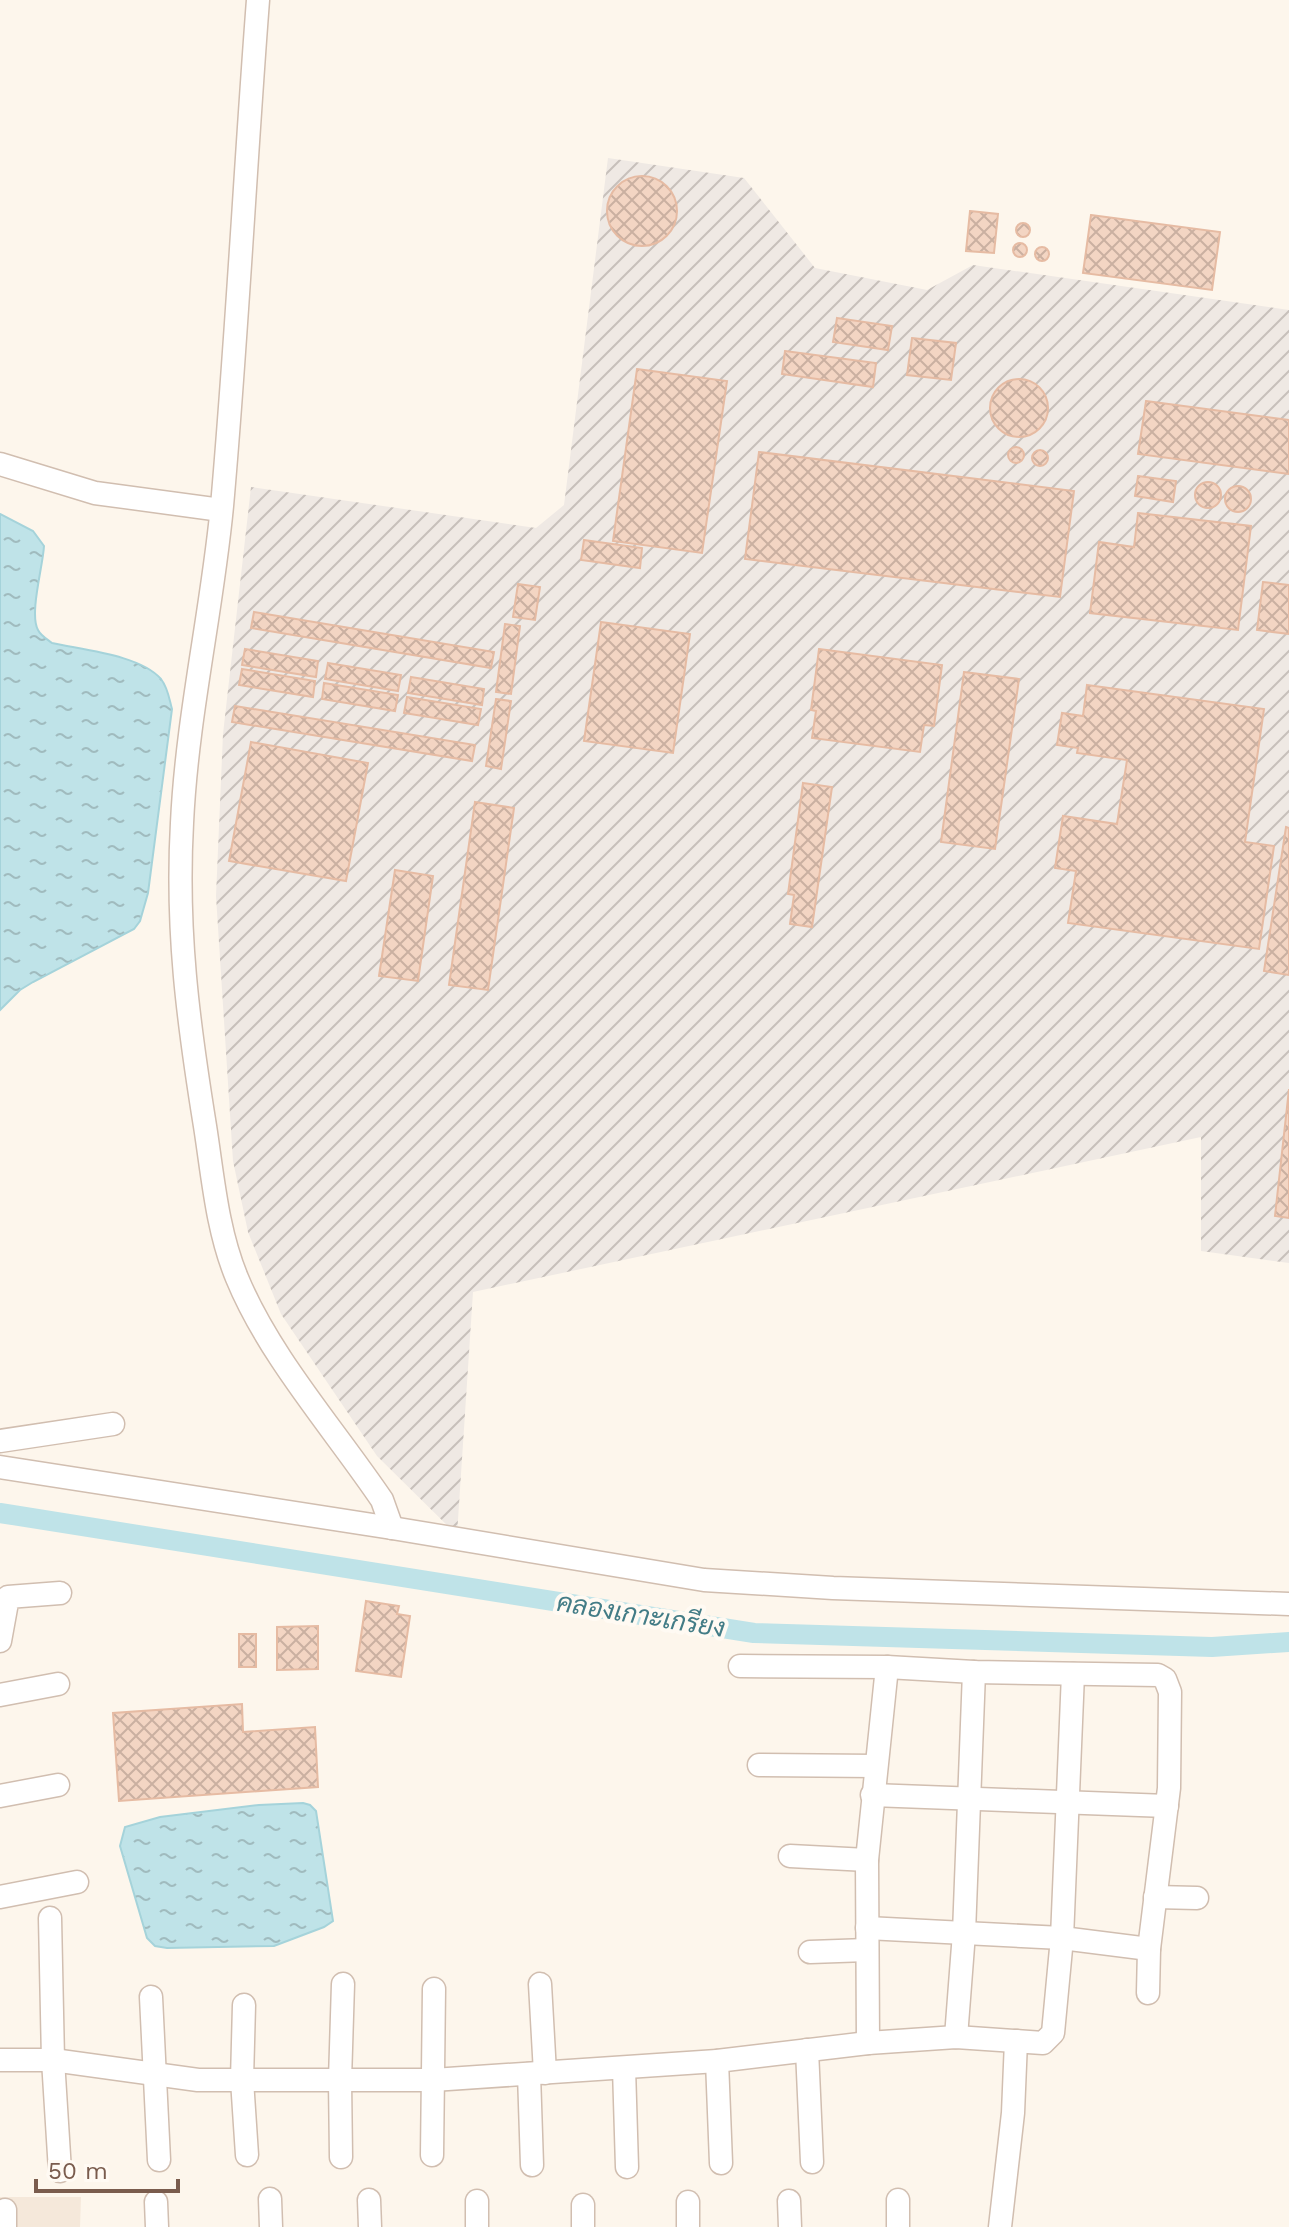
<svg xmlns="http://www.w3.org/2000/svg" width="1289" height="2227" viewBox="0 0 1289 2227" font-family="'Work Sans',Sarabun,sans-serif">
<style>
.residential{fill:#f5e8da}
.industrial{fill:url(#industrial-furrows)}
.water{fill:url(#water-ripples);stroke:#a5d3da;stroke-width:2}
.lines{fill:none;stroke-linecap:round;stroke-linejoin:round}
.canal{stroke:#bfe3e8;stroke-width:20}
.building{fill:url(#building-cross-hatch);stroke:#e6bba3;stroke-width:2}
.street-casing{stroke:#d1beb0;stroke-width:25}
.street{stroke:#fff;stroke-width:22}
.labels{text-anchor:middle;stroke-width:8;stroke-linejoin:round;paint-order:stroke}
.water-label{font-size:26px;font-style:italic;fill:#437c86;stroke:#fffaf3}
</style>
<defs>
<pattern id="industrial-furrows" width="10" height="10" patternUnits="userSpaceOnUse" patternTransform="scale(2)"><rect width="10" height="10" fill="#efe9e4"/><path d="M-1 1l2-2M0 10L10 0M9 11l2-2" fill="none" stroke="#c7c0bb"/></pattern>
<pattern id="water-ripples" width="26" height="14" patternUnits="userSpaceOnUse" patternTransform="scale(2)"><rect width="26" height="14" fill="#bfe3e8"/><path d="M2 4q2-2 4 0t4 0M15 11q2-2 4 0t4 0" fill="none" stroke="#a0bbbe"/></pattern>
<pattern id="building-cross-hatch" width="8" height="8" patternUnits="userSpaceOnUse" patternTransform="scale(2)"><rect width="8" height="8" fill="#f3d5c3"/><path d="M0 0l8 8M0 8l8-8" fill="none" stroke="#cab0a1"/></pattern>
</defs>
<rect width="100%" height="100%" fill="#fdf6ec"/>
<polygon class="residential" points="0,2197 81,2197 80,2227 0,2227"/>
<polygon class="industrial" points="608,158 744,178 815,268 927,290 973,265 1289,310 1289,1263 1201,1251 1201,1137 473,1292 457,1535 377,1456 281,1314 248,1232 233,1161 216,896 223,734 251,487 536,528 564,505"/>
<g class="water">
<path d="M 0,514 L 33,531 L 44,546 C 43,566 29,614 38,630 C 41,636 47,639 52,643 C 83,650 140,655 161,679 C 168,688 169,698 172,709 L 148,893 L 140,921 L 134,929 L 33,982 L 20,990 L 0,1010 Z"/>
<polygon points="303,1803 310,1805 316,1811 333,1921 324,1927 274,1946 167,1948 155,1946 147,1938 120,1846 125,1827 160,1817 259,1805"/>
</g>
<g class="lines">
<polyline class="canal" points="0,1513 754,1633 1212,1647 1289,1642"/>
</g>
<g class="building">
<circle cx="642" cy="211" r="35"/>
<polygon points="970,211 998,214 994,253 966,251"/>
<polygon points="1091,215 1220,232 1212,290 1083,273"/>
<circle cx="1023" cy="230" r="7"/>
<circle cx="1020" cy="250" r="7"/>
<circle cx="1042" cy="254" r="7"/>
<polygon points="837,318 892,326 888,350 833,342"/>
<polygon points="912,338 956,343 951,380 907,375"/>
<polygon points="785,351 876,363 873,387 782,374"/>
<polygon points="637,369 727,381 702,553 613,541"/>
<circle cx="1019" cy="408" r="29"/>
<polygon points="1146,401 1289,420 1289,474 1138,454"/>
<circle cx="1016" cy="455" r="8"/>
<circle cx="1040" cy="458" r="8"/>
<polygon points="759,452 1074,491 1060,597 745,559"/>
<polygon points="1138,476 1176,481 1173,502 1135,496"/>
<circle cx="1208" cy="495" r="13"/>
<circle cx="1238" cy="499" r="13"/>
<polygon points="1138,513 1251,526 1238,630 1090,613 1099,542 1134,547"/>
<polygon points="584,540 642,548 640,568 581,560"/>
<polygon points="1263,582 1289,585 1289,634 1257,630"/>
<polygon points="518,584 540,587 535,620 513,617"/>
<polygon points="254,612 494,652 491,668 251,628"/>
<polygon points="601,622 690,634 673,753 584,741"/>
<polygon points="505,624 520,626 511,694 496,692"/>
<polygon points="245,649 318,661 316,677 242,665"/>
<polygon points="819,649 942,665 934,726 924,725 920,752 812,738 816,711 811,710"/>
<polygon points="328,663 401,675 398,691 325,679"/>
<polygon points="242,669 315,681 313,697 239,685"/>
<polygon points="964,672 1019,679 995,849 941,842"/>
<polygon points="411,677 484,689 482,705 408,693"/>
<polygon points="324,683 398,695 395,711 322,699"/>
<polygon points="1087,685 1264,709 1245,842 1274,846 1259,949 1068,923 1076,871 1055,868 1063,816 1117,824 1127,760 1077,753 1078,748 1057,745 1062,713 1083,716"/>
<polygon points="407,697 481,709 478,725 404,713"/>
<polygon points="496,699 511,701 501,769 486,766"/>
<polygon points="235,706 475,745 472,761 232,722"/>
<polygon points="251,742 368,763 346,881 229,861"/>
<polygon points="803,783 832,787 812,927 790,924 794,895 788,894"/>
<polygon points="475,802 514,808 488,990 449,985"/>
<polygon points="1286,827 1289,828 1289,975 1264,971"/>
<polygon points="395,870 433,876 418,981 379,976"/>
<polygon points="1289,1089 1289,1218 1275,1216"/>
<polygon points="366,1601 399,1606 397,1614 410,1616 401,1677 356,1671"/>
<polygon points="318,1626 318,1669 277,1670 277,1627"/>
<rect x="239" y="1634" width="17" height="33"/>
<polygon points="242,1704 243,1732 315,1727 318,1787 119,1801 113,1713"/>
</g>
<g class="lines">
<defs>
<g id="street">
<path d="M 258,0 C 245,169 237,338 222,506 C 212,612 187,716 182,823 C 176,930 188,1021 205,1126 C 213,1177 217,1230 237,1278 C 269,1356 334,1429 382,1500 L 392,1528"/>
<polyline points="0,464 95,493 221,510"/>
<polyline points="0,1441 113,1424"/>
<polyline points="0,1467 392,1528 704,1580 833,1588 1289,1604"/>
<polyline points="0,1641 8,1597 60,1593"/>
<polyline points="740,1666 887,1667 974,1672 1158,1675 1165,1679 1170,1692 1169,1788 1149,1949 1148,1993"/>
<polyline points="0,1695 58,1684"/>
<polyline points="759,1765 876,1766"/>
<polyline points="872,1795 1167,1806"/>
<polyline points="0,1796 58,1785"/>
<polyline points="790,1856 867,1860"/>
<polyline points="0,1897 77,1882"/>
<polyline points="1155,1897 1197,1898"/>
<polyline points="50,1918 53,2060 60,2171"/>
<polyline points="867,1928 1062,1938 1149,1949"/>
<polyline points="810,1952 867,1950"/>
<polyline points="540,1984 545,2073"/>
<polyline points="151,1997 159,2160"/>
<polyline points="244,2005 242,2080 247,2155"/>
<polyline points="956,2037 964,1933 974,1672"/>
<polyline points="868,2043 867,1860 887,1667"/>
<polyline points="807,2050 812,2162"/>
<polyline points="0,2060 53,2060 198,2080 433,2080 717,2061 868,2043 956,2037 1043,2043 1053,2033 1062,1938 1073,1674"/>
<polyline points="717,2061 721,2163"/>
<polyline points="624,2068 627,2167"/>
<polyline points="529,2074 532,2165"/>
<polyline points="432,2155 434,1989"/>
<polyline points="341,2157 340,2080 343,1984"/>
<polyline points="270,2199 271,2227"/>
<polyline points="369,2200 370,2227"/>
<polyline points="477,2201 477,2227"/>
<polyline points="789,2201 790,2227"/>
<polyline points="156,2202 157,2227"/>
<polyline points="688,2202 688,2227"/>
<polyline points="583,2205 583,2227"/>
<polyline points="5,2227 5,2210"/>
<polyline points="898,2227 898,2200"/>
<polyline points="1000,2227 1013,2113 1016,2041"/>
</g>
</defs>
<use href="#street" class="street-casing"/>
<use href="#street" class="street"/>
</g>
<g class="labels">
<g class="water-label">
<text transform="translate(641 1615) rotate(9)" y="9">คลองเกาะเกรียง</text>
</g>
</g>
<path d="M36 2179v12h142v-12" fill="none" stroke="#7a5c4d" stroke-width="4"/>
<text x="48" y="2179" font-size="24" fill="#7a5c4d" stroke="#fffaf3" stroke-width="6" paint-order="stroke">50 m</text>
</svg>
